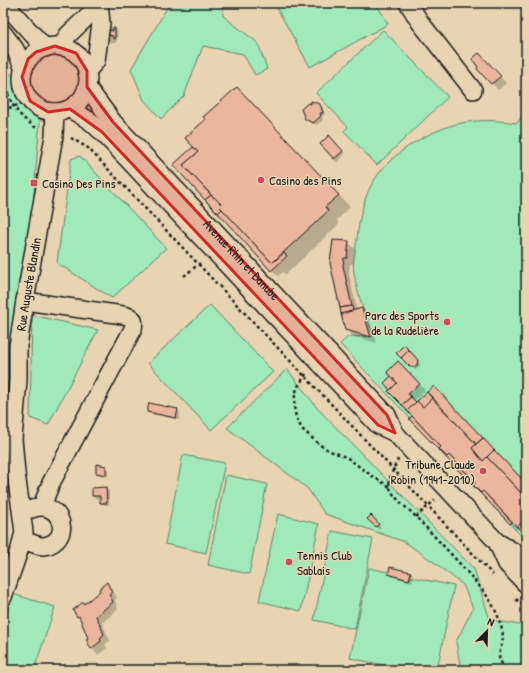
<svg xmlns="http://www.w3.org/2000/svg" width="529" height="673" viewBox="0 0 529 673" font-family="'Patrick Hand',sans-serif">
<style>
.green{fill:#a0eab9;stroke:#5e836a}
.shadow{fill:#0003}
.building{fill:#eab69d;stroke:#1c1c1c}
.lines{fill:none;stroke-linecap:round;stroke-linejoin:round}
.minor-casing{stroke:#1c1c1c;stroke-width:20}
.path{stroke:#1c1c1c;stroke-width:2.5;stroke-dasharray:3 3;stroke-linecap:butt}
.minor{stroke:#e8d4b2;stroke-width:17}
.marked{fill:#d62828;fill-opacity:0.2;stroke:#d62828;stroke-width:3;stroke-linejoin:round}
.poi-dot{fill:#d1495b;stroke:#e8d4b2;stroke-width:1.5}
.labels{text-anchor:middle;stroke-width:3;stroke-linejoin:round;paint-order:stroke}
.poi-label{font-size:13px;fill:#1c1c1c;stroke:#e8d4b2;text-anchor:start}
.street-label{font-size:13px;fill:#1c1c1c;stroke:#e8d4b2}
</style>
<rect width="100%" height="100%" fill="#e8d4b2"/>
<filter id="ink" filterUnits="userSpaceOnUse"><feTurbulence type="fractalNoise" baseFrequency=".025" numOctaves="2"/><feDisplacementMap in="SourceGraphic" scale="8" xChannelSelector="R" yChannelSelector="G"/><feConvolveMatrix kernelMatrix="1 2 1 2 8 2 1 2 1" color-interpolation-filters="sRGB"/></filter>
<g filter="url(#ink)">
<g class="green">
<polygon points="170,3 222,3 223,16 258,43 267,69 255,75 243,54 203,46 184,96 161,119 144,100 131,69"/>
<polygon points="274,3 376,3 388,24 310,67"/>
<polygon points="383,30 448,97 377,165 344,131 348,127 316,93"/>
<polygon points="3,65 41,109 16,406 3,478"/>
<path d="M 526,111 L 526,541 L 340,344 L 348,337 L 374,336 C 365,315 357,294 354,272 C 352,264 356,248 357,239 C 359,219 364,195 375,179 C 390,156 415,140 439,130 C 444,128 449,126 453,125 C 474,119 496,120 517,123 Z"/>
<polygon points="80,156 166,248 112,298 57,263 71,159"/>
<polygon points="210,305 273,372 211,430 148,363"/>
<polygon points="32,315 98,330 48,425 30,418"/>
<polygon points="287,369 318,409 474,569 490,620 526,626 526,670 461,670 456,642 473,608 463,585 435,563 405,542 325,514 307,488 227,428"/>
<polygon points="183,455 225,463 206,553 165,544"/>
<polygon points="226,475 267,484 249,574 208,565"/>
<polygon points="278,514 319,524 301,611 259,601"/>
<polygon points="332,531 373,539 355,629 314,620"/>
<polygon points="369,568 454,586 437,670 408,670 350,658"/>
<polygon points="13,594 55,607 34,670 3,670 3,625"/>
</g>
<g class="shadow">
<polygon points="109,27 113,27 118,32 117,41 115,43 111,43 106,38"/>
<polygon points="485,60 506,83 498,90 479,69"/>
<polygon points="249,100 350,207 337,220 339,224 285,275 283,272 278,276 221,216 220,217 205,201 207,200 174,165 198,154"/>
<polygon points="320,105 323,108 325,115 322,116 323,120 317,125 309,122 305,119"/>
<polygon points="329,137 345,154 337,162 320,145"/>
<polygon points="348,242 355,249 353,264 350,264 349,273 357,311 362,309 368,316 377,343 352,336 346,329 331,263"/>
<polygon points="404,347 420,364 419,368 415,370 398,353"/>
<polygon points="398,362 425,390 414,401 416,404 434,387 526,484 526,536 519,528 516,530 510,523 413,416 392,376"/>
<polygon points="177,410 180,413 179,420 151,414 148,412"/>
<polygon points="105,467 108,470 108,477 100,475 97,472"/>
<polygon points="106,488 109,491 109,505 104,505 101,502 101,499 96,499 93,496"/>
<polygon points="371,517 381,527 379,530 369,519"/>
<polygon points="410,572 413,575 412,582 392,577 389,574"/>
<polygon points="107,584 113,590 117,598 115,600 118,609 102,623 110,641 105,644 107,648 98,655 92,649 88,639 89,638 82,621 78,616 84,605 101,591"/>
</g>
<g class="building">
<polygon points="113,28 115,28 115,39 113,39 113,36 107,35 107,30 113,31"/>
<polygon points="479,53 501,76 491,84 477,69 478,67 472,59"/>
<polygon points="237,87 339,195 325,207 328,211 272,263 220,207 222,205 214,197 214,198 183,165 198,152 185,138 206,119 203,117"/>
<polygon points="311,101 320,104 323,113 320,113 321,116 313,123 305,119 301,109 308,103 311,104"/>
<polygon points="329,135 343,151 334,159 320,144"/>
<polygon points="193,147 198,152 183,165 211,195 205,200 173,165"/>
<polygon points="211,195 214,198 214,197 222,205 220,207 222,209 218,213 205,200"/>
<polygon points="222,209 272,263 284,253 287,256 271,271 218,213"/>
<polygon points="333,240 349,241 347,258 344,258 343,266 352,306 340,308 330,263"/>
<polygon points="352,306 353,311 341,314 340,308"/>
<polygon points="362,308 371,337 345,330 341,314"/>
<polygon points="404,345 409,350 401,358 396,353"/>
<polygon points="409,350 418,360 417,365 414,367 410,367 401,358"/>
<polygon points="398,361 420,384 408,394 411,397 402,405 388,391 397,383 387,372"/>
<polygon points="391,376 397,383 390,390 384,383"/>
<polygon points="434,386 483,438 476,444 427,392"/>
<polygon points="427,392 432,398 423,407 417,401"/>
<polygon points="411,397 416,402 407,411 402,405"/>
<polygon points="432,398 476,444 472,448 483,461 487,457 526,498 526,508 522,512 526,516 526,518 517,527 483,491 481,493 473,485 475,482 449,455 447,457 439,449 441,447 407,411 417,401 423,407"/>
<polygon points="149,403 178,409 176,418 147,412"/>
<polygon points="412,416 441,447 439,449 447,457 449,455 475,482 473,485 481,493 483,491 512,522 510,524 409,419"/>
<polygon points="483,438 494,450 483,461 472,448"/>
<polygon points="494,450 526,483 526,498 487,457"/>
<polygon points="96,464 106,466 106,475 96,473"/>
<polygon points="106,487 107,503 100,503 100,496 92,496 92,488"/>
<polygon points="371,515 379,524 376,527 367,519"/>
<polygon points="526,518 526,529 522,532 517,527"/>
<polygon points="390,567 411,572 409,580 388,574"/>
<polygon points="107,582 112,592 109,594 113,602 96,616 104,634 100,638 101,641 91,649 86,639 88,638 79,616 77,617 73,610 83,602 84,604 100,591 99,589"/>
</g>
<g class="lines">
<defs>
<g id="minor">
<polyline points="4,3 45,48"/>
<polyline points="408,3 420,22 473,90"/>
<polyline points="3,33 15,49 24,69"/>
<circle cx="55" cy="79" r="33"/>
<polyline points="61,47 68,35 91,13 99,7"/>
<polyline points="87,71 96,61 101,23 99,3"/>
<path id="s1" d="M 87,87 L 113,122 L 387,415 L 395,433 L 497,542 L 516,553 L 526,563"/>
<polyline points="70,109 90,121 102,132 378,425 395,433"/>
<path d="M 25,301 L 123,315 C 133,317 135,319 133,329 L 51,483 L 42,506"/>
<path d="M 23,539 C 29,542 36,546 43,546 C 45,546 47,545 49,545 C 74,535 58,498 32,509"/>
<polyline points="497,542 507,564 526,584"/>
<path id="s2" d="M 3,597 L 20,548 L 24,532 L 16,473 L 13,439 L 18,380 L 18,346 L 25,301 L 54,136 L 55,112"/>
</g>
</defs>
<use href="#minor" class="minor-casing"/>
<g class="path">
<polyline points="5,70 6,90 14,107 23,118 38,129"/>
<polyline points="3,109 6,109 30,101"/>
<polyline points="71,138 88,148 428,506 493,575"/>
<polyline points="184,276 200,263"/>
<polyline points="306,374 297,388 295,396 294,406 296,418 302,429 320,445 330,451 341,455 349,459 372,476 390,487"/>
<path d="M 398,459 C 395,467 387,479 390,488 C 395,500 408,508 416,517 C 438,540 460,563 480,587 C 492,601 501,618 503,637 C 503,643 497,655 500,661 C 502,664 505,667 508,670"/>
<polyline points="416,517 435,500"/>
<polyline points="516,599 526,608"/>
</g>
<use href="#minor" class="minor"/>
</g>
</g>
<path class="marked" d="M 55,46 L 76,53 L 87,71 L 87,87 L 113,122 L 387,415 L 395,433 L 378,425 L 102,132 L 70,109 L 48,112 L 30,101 L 22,77 L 28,59 L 36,52 Z"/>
<g class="poi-dot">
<circle cx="261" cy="180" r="4"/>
<rect x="30" y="179" width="8" height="8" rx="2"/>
<circle cx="447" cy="322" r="4"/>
<circle cx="483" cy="471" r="4"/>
<circle cx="289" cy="562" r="4"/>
</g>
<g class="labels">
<g class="poi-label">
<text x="269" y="185">Casino des Pins</text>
<text x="42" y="188">Casino Des Pins</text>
<text x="439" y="320" text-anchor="end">Parc des Sports<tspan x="439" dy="15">de la Rudelière</tspan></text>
<text x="475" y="469" text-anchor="end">Tribune Claude<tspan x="475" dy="15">Robin (1941-2010)</tspan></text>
<text x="297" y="560">Tennis Club<tspan x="297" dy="15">Sablais</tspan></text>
</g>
<g class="street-label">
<text dy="5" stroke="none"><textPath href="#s1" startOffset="232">Avenue Rhin et Danube</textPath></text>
<text dy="5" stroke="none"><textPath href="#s2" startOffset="318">Rue Auguste Blandin</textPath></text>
</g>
</g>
<rect width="529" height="673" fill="none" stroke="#e8d4b2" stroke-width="16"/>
<rect x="8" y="8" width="513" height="657" fill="none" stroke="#1c1c1c" stroke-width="1.5" filter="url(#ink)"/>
<g transform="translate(487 631) rotate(23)" stroke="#e8d4b2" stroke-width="3" paint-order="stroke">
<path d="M0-3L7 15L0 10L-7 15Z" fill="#1c1c1c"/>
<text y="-6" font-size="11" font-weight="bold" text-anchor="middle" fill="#1c1c1c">N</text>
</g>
</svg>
